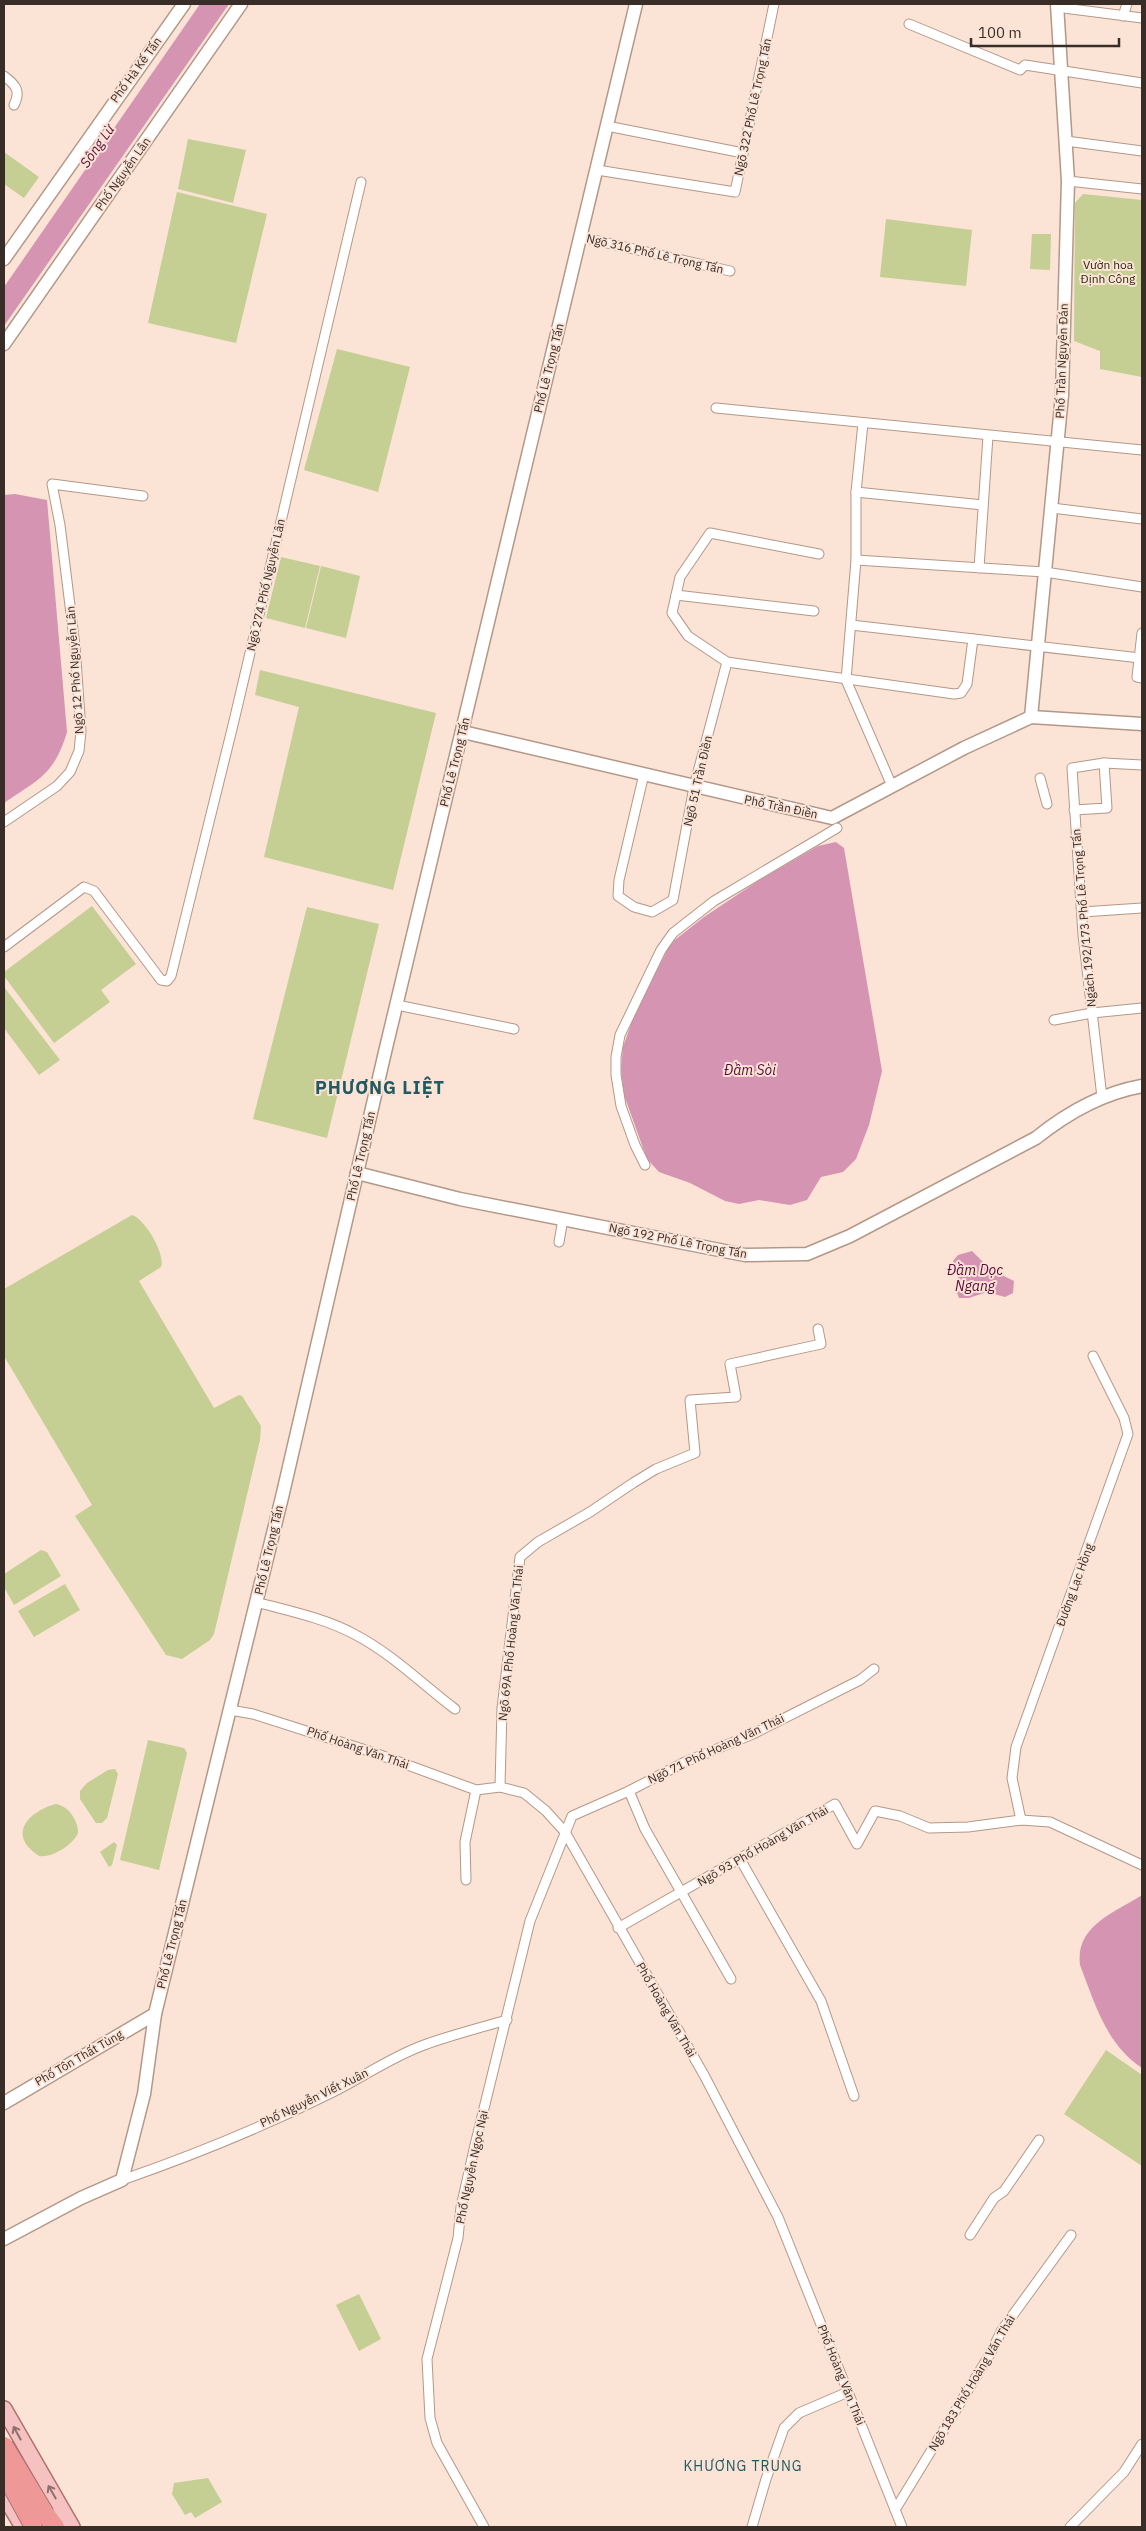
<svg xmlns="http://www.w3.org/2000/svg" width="1146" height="2531" viewBox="0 0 1146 2531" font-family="'IBM Plex Sans',sans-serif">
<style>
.green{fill:#c5ce93}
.water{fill:#d694b3}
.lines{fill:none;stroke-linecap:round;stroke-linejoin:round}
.street-casing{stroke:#b39888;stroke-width:11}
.secondary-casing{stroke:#b39888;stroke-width:15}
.primary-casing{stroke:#ae7370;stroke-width:18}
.highway-casing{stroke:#ae7370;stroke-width:20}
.street{stroke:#fff;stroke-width:9}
.secondary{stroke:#fff;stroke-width:12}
.primary{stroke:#f5c2c1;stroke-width:15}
.highway{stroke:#ee9998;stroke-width:18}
.highway-bridge-casing{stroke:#ae7370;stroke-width:20;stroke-linecap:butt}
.highway-bridge{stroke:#ee9998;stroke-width:18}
.oneway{stroke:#8d706c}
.labels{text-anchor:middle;stroke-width:4;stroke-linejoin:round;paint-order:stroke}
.street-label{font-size:12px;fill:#382d27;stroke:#fbe3d6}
.park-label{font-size:12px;fill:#292c0e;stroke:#fbe3d6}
.water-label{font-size:14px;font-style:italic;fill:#570838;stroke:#fbe3d6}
.neighbourhood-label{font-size:14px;letter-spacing:1px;fill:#215a62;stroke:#fbe3d6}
.district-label{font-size:18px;font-weight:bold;letter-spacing:1px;fill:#215a62;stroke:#fbe3d6}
</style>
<rect width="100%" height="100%" fill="#fbe3d6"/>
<g class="green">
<polygon points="188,139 246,150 233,203 178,189"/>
<polygon points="4,152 39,177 24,198 4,184"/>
<polygon points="177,192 267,214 236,343 148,323"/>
<polygon points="1083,194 1142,200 1142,377 1100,369 1100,351 1074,341 1075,203"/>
<polygon points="886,219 972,230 966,286 880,277"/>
<polygon points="1032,234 1051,234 1050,270 1030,269"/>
<polygon points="337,349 410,367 378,492 304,470"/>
<polygon points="281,557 320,566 305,628 266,618"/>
<polygon points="321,566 360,576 346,638 306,628"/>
<polygon points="260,670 436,713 393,890 264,857 299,707 255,695"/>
<polygon points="92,906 136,964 101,990 110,1002 54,1043 4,976 4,972"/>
<polygon points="307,907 379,924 327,1138 253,1119"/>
<polygon points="4,987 60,1060 39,1075 4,1028"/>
<path d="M 132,1215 C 144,1218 166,1254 161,1267 L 139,1281 L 214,1408 L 239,1395 L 242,1396 L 261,1426 L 260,1440 L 214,1634 L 210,1640 L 182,1659 L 166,1655 L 75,1516 L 92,1505 L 4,1356 L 4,1289 Z"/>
<polygon points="41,1550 47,1552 61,1576 14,1605 4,1587 4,1574"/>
<polygon points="65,1584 80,1610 34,1637 18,1611"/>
<polygon points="148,1740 184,1748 187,1753 159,1870 120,1860"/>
<polygon points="115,1769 118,1774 107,1818 102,1823 96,1823 80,1799 80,1791 87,1783 108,1770"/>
<path d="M 55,1804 C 68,1805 78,1820 78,1833 C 73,1845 52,1858 39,1856 C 7,1835 27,1813 55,1804 Z"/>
<polygon points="114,1842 117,1845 112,1865 109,1867 100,1852"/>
<polygon points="1106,2050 1142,2075 1142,2166 1064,2114"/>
<polygon points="359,2294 381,2339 359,2351 336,2305"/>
<polygon points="208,2478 222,2502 195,2518 191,2512 185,2515 172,2494 174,2483"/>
</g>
<g class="water">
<polygon points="200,4 229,4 4,326 4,287"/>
<path d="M 15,494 L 47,500 L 67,732 C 54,775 39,779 4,803 L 4,495 Z"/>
<polygon points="836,842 844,848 882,1071 869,1125 856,1159 843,1172 821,1177 807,1200 790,1205 759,1200 739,1204 725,1201 690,1183 659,1172 648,1160 643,1148 624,1095 621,1069 623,1047 635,1013 671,943 704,917 761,879 818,846"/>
<polygon points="972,1251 990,1269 1014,1281 1013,1293 1005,1297 987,1292 969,1298 959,1298 956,1290 959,1273 953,1261 958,1255"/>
<path d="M 1142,1895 L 1142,2068 C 1106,2044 1095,2004 1080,1965 C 1075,1926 1114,1913 1142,1895 Z"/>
</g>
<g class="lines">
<defs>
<g id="street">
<polyline points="1056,7 1142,18"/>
<polyline points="1123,16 1127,4"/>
<polyline points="909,24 1020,70 1025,65 1142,83"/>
<path d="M 4,76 C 16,85 21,91 14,105"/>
<polyline points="607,126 743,153"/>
<polyline points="1066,141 1142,151"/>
<polyline points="597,170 735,192 774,4"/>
<polyline points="1068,181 1142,189"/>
<polyline points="581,237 730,271"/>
<polyline points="716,408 1142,450"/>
<polyline points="863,423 856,492 856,560 846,680 892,786"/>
<polyline points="856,492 983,505"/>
<polyline points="1052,508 1142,519"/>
<polyline points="819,554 710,533 680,577 672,613 688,636 727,662 954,694 961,693 967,684 973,639"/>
<polyline points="856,560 1045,572 1142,587"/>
<polyline points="979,568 988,436"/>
<polyline points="676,595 814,611"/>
<polyline points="851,625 1140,658"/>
<polyline points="1142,633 1137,677 1142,678"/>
<polyline points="644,774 619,880 618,896 634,907 652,912 673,900 694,787 727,662"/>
<polyline points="1040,778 1047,804"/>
<polyline points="1074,810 1107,808 1104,763"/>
<polyline points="4,822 57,786 70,772 79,751 81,731 75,646 60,525 52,484 143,496"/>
<polyline points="1082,912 1142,908"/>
<polyline points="4,947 84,887 94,891 161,980 167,981 171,976 233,725 361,182"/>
<polyline points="397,1005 514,1029"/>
<polyline points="1054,1020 1092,1013 1142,1008"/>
<polyline points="1102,1097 1083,935 1072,768 1104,763 1142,765"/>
<polyline points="645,1165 635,1145 621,1106 616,1075 616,1057 620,1035 661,950 673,933 714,901 837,828"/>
<polyline points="559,1242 563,1219"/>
<path d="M 256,1602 C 289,1611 324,1618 354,1634 C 391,1653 422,1684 455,1709"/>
<polyline points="230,1710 253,1714 372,1752 476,1790 500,1787 524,1793 546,1811 565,1832 704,2075 778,2217 902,2527"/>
<polyline points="500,1787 502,1708 520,1557 538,1542 590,1512 633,1483 656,1469 695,1453 690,1400 736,1397 730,1364 821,1344 818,1329"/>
<polyline points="629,1791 645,1829 731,1979"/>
<polyline points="1021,1820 1012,1778 1016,1747 1128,1434 1124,1418 1093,1356"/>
<polyline points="740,1859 821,2001 854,2096"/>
<polyline points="466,1880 465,1842 476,1790"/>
<polyline points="618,1928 835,1804 857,1844 875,1811 900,1816 929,1828 968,1827 1021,1820 1050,1822 1142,1865"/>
<path d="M 122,2180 C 194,2155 265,2126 333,2092 C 363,2077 391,2057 424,2045 C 451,2035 479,2028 507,2020"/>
<polyline points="970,2235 994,2198 1004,2191 1039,2140"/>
<polyline points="895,2510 990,2354 1002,2330 1071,2235"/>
<polyline points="484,2527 437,2443 430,2418 427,2359 458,2238 461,2207 475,2145 530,1921 572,1816 629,1791 685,1762 753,1734 860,1680 874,1669"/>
<polyline points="752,2527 766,2479 784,2428 799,2413 848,2392"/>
<polyline points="1070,2527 1124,2472 1142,2444"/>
</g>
<g id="secondary">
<polyline points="4,259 184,4"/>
<polyline points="4,344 241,4"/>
<polyline points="1031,717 1062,395 1068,181 1057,4"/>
<polyline points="463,732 832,818 964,748 1031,717 1142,724"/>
<path d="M 357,1173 L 460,1199 L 745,1255 L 807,1254 L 850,1236 L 1036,1138 C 1067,1113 1103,1093 1142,1086"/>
<polyline points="4,2103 155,2014"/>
<polyline points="4,2239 81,2198 122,2180 144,2094 155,2014 283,1493 385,1052 636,4"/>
</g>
<g id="primary">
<polyline points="4,2409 72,2527"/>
<polyline points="4,2495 23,2527"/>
</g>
<polyline id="highway" points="45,2514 55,2527"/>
</defs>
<use href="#street" class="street-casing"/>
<use href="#secondary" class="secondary-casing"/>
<use href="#primary" class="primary-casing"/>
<use href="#highway" class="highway-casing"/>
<use href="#street" class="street"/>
<use href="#secondary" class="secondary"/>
<use href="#primary" class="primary"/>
<use href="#highway" class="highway"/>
<defs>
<g id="highway-bridge">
<polyline points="4,2446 45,2514"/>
<polyline points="4,2472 32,2523"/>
</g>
</defs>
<use href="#highway-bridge" class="highway-bridge-casing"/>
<use href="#highway-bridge" class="highway-bridge"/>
</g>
<defs><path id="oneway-shaft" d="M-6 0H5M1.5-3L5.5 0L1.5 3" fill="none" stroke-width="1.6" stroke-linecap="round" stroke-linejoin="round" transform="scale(1.25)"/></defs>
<g class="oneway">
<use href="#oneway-shaft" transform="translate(17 2433) rotate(-119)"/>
<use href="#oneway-shaft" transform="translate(52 2492) rotate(-120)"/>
</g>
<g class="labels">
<g class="street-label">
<text transform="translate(136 70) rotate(-54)" y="4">Phố Hà Kế Tấn</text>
<text transform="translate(753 107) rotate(-78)" y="4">Ngõ 322 Phố Lê Trọng Tấn</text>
<text transform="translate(123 174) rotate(-55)" y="4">Phố Nguyễn Lân</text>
<text transform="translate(655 254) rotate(13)" y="4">Ngõ 316 Phố Lê Trọng Tấn</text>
<text transform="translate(1062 361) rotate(-88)" y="4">Phố Trần Nguyên Đán</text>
<text transform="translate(549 368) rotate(-76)" y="4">Phố Lê Trọng Tấn</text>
<text transform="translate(266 585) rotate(-77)" y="4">Ngõ 274 Phố Nguyễn Lân</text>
<text transform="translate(75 670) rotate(-94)" y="4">Ngõ 12 Phố Nguyễn Lân</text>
<text transform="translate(455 762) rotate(-76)" y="4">Phố Lê Trọng Tấn</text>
<text transform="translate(698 781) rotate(-77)" y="4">Ngõ 51 Trần Điền</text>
<text transform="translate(781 807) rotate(12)" y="4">Phố Trần Điền</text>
<text transform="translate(1084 918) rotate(-95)" y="4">Ngách 192/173 Phố Lê Trọng Tấn</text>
<text transform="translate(361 1156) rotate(-77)" y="4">Phố Lê Trọng Tấn</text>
<text transform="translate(678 1241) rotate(11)" y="4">Ngõ 192 Phố Lê Trọng Tấn</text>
<text transform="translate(269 1550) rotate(-77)" y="4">Phố Lê Trọng Tấn</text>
<text transform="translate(1075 1585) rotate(-70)" y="4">Đường Lạc Hồng</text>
<text transform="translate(511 1643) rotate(-84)" y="4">Ngõ 69A Phố Hoàng Văn Thái</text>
<text transform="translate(358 1748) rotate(19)" y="4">Phố Hoàng Văn Thái</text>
<text transform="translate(716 1749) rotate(-25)" y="4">Ngõ 71 Phố Hoàng Văn Thái</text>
<text transform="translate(763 1846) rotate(-30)" y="4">Ngõ 93 Phố Hoàng Văn Thái</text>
<text transform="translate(172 1944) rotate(-76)" y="4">Phố Lê Trọng Tấn</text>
<text transform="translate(666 2010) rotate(60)" y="4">Phố Hoàng Văn Thái</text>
<text transform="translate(79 2058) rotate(-30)" y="4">Phố Tôn Thất Tùng</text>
<text transform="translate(314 2098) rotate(-26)" y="4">Phố Nguyễn Viết Xuân</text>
<text transform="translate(472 2167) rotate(-78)" y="4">Phố Nguyễn Ngọc Nại</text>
<text transform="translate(841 2375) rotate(68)" y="4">Phố Hoàng Văn Thái</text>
<text transform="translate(972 2383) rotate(-59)" y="4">Ngõ 183 Phố Hoàng Văn Thái</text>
</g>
<g class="park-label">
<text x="1108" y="269">Vườn hoa<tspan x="1108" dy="14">Định Công</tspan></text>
</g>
<g class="water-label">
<text transform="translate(97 146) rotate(-55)" y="5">Sông Lừ</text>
<text x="750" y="1075">Đầm Sòi</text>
<text x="975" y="1275">Đầm Dọc<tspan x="975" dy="16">Ngang</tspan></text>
</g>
<g class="neighbourhood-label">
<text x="743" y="2471">KHƯƠNG TRUNG</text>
</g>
<g class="district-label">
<text x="380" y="1094">PHƯƠNG LIỆT</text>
</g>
</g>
<rect width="1146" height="2531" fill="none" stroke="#382d27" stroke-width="10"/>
<path d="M971 38v8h148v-8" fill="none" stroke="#382d27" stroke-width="2.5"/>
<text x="978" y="38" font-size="15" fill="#382d27" stroke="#fbe3d6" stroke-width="4" paint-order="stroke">100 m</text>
</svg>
